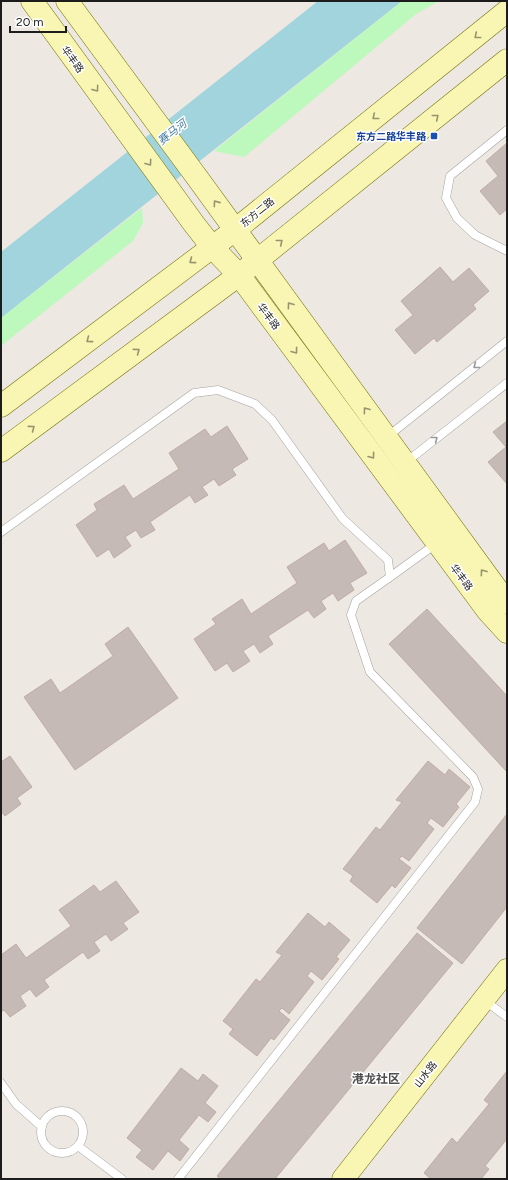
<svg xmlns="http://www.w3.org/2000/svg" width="508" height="1180" viewBox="0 0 508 1180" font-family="Figtree,'Noto Sans SC',sans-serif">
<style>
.park{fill:#bdf9bc}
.water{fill:#a1d4dc}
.building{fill:#c5bab5;stroke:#bfada3}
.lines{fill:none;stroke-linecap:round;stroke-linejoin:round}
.lane-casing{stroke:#a3a3a3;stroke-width:9}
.secondary-casing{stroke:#717104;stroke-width:23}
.lane{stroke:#fff;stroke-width:8}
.secondary{stroke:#f9f6b3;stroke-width:22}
.oneway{stroke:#96946f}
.oneway2{stroke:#999}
.transit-dot{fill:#1a4fb4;stroke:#fff;stroke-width:1.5}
.labels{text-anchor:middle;stroke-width:3;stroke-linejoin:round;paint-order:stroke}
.street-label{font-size:10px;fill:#1c1c1c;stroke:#fff}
.transit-label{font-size:10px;font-weight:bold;fill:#164399;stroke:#fff;text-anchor:end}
.water-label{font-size:11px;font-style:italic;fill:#42789c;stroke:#fff}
.quarter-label{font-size:12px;font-weight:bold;fill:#4f4f4f;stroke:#fff}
</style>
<rect width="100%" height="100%" fill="#ede8e1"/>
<g class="park">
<polygon points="402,1 439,1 416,14 244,157 214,151"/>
<polygon points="142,208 143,223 133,241 1,346 1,318"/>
</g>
<polygon class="water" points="318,1 402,1 1,318 1,252"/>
<g class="building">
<polygon points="507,143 507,209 500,215 480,191 498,176 486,161"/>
<polygon points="440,267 453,282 469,268 489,291 473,305 476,309 437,342 434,338 415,354 395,330 413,315 401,301"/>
<polygon points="507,421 507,484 488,462 506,447 493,432"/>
<polygon points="227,426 248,459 232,469 236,475 219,486 214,479 202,487 208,495 195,503 190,495 150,522 155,530 141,538 136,530 125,537 131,546 114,558 109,549 97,557 76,525 97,510 94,504 124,485 133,499 179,469 169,453 205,429 211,437"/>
<polygon points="345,540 367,573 350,583 354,590 338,601 333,593 321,601 326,609 314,618 308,610 268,636 273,644 260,653 254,644 243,651 250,661 233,672 227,663 215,671 194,639 216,624 212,619 242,599 251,614 297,583 287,567 324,543 329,551"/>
<polygon points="427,609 507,696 507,772 389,644"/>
<polygon points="128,627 178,698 75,770 24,697 51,679 60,693 113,656 105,644"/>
<polygon points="10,756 32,787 17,798 21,804 5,816 1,811 1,762"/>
<polygon points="428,761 445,775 449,769 470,787 456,804 459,807 443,827 431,818 427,823 434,829 409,861 402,856 399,859 411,868 395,888 392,885 377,903 350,881 353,876 343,869 376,827 380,830 402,802 396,800"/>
<polygon points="507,814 507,907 462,964 417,928"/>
<polygon points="116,881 139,912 123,923 128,929 111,941 106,934 94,942 100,951 88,959 83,952 44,980 49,987 36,997 30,989 20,996 26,1006 10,1017 4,1010 1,1012 1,955 16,944 26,958 71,926 59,910 94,885 100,892"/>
<polygon points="308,913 325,927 329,922 350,940 336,957 339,959 322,980 311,971 307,976 314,982 289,1014 282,1008 279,1011 290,1020 274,1040 271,1038 257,1056 229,1034 233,1029 223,1021 256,979 260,982 282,955 276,952"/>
<polygon points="417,933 453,963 275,1179 220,1179 217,1176"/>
<polygon points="181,1068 198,1081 203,1074 218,1086 205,1103 216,1112 208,1122 199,1115 179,1140 189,1149 180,1161 168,1151 153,1170 136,1157 142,1150 127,1138"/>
<polygon points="507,1071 507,1139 485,1166 489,1169 481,1179 431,1179 424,1173 452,1138 457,1143 489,1104 484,1100"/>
</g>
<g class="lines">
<defs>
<g id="lane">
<polyline points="507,130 450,176 446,198 457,218 475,235 507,251"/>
<polyline points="387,437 507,341"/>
<polyline points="405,463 507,383"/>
<polyline points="1,532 194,393 218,390 255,404 272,420 343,519 388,560 390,577 356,601 351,615 370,672 473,777 478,789 475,802 178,1179"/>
<polyline points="390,577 437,543"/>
<polyline points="484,1000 507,1017"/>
<polyline points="1,1083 16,1104 42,1127"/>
<circle cx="62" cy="1132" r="21"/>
<polyline points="78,1146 122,1179"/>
</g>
<g id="secondary">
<polyline points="32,1 194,224 212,247 239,275 487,610 507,632"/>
<polyline points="67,1 196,176 507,603"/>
<polyline points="1,406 235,230 507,11"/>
<polyline points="1,451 239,275 507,60"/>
<polyline points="343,1179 507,970"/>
</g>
</defs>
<use href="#lane" class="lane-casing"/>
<use href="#secondary" class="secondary-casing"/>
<use href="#lane" class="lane"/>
<use href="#secondary" class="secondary"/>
</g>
<defs><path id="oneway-chevron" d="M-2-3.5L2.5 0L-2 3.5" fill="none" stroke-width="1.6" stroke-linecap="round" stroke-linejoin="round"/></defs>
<g class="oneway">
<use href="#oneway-chevron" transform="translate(477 36) rotate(141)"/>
<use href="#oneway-chevron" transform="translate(96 89) rotate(54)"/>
<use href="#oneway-chevron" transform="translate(375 117) rotate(141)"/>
<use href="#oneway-chevron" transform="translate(436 117) rotate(-39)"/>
<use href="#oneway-chevron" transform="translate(149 163) rotate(54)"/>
<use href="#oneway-chevron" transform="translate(216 203) rotate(-125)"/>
<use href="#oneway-chevron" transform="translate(280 242) rotate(-39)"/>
<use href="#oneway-chevron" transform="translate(192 261) rotate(143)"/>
<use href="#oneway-chevron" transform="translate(290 305) rotate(-126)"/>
<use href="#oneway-chevron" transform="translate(89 340) rotate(143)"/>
<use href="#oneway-chevron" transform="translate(137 351) rotate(-37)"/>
<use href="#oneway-chevron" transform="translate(295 351) rotate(53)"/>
<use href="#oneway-chevron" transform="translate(366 410) rotate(-126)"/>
<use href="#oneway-chevron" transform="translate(32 428) rotate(-37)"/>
<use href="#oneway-chevron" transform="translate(372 456) rotate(53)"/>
<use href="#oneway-chevron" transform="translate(483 572) rotate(-126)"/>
</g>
<g class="oneway2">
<use href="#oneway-chevron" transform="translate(476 366) rotate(142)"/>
<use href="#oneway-chevron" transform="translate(435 439) rotate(-38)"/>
</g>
<rect class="transit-dot" x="430" y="132" width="8" height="8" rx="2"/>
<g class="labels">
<g class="street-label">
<text transform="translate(73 59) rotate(54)" y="4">华丰路</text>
<text transform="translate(257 212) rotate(-39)" y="4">东方二路</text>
<text transform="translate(269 316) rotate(53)" y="4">华丰路</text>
<text transform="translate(462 577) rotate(53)" y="4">华丰路</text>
<text transform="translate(425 1074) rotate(-52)" y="4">山水路</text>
</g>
<g class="transit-label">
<text x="426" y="140">东方二路华丰路</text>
</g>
<g class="water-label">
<text transform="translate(172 132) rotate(-38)" y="4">赛马河</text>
</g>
<g class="quarter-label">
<text x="376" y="1083">港龙社区</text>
</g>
</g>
<rect width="508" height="1180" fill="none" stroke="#1c1c1c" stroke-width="4"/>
<path d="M10 26v6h56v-6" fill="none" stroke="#1c1c1c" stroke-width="2"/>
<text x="16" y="26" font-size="12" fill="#1c1c1c" stroke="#ffffff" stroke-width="3" paint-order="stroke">20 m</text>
</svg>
